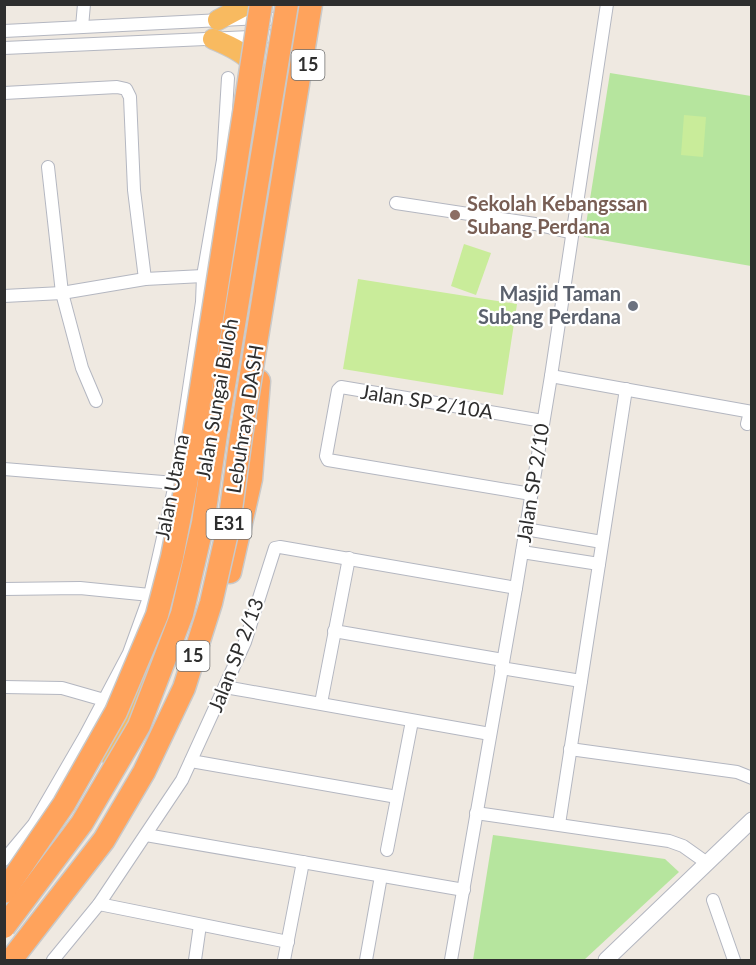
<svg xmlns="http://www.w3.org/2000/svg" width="756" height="965" viewBox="0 0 756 965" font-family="Lato,sans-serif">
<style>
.green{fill:#b6e59e}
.pitch{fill:#c9ec9a}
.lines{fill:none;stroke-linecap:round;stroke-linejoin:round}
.minor-casing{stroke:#b4b7c1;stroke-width:14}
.tertiary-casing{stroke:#b4b7c1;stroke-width:17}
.trunk-casing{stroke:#c9c9c9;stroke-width:22}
.motorway-casing{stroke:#c9c9c9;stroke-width:25}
.minor{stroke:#fff;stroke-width:12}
.tertiary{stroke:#fff;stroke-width:15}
.trunk{stroke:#f8ba60;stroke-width:20}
.motorway{stroke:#ffa35c;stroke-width:22}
.motorway-bridge-casing{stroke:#c9c9c9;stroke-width:25;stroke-linecap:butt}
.motorway-bridge{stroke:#ffa35c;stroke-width:22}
.education-dot{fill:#8d6e63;stroke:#fff;stroke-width:2}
.worship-dot{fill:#6b7280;stroke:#fff;stroke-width:2}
.labels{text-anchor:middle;stroke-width:4.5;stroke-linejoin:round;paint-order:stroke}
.shield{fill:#fff;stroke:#6d6d6d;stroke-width:1.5}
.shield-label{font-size:18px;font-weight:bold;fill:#2e2e2e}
.education-label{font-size:20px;font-weight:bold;fill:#785e54;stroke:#fff;text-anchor:start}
.worship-label{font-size:20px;font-weight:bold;fill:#5b616d;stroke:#fff;text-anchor:end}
.street-label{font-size:20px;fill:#2e2e2e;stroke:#fff}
</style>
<rect width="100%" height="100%" fill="#efe9e1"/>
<g class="green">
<polygon points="610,73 751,96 751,266 584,237"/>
<polygon points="493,835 665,859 679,872 584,960 473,960"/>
</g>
<g class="pitch">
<polygon points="684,115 706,117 703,157 681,155"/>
<polygon points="464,244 491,253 476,295 451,286"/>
<polygon points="358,279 517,304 503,395 343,369"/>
</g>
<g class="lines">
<defs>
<g id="minor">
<polyline points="82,27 84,4"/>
<polyline points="4,31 262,18 288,20"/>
<polyline points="4,48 274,36 285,38"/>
<polyline points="4,93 117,87 126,89 130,97 134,190 145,279"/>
<polyline points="48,167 62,293 82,368 96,401"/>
<polyline points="396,203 535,224 573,233"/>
<polyline points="4,296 62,293 145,279 203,276"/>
<polyline points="551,376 752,412"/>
<polyline points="747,424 750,412"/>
<polyline points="181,442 202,302 203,276 223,160 228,78"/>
<polyline points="4,469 175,483"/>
<polyline points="531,494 328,460 326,456 338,390 341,387 543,421"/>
<polyline points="525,529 602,542"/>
<polyline points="522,552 599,564"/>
<polyline points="4,589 80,588 150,595"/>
<polyline points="334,631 503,660"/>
<polyline points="501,668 581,681"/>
<polyline points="4,687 62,688 104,700"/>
<polyline points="225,687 490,734"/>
<polyline points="321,703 349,558"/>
<polyline points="570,749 737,772 752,778"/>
<polyline points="191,761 397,797"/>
<polyline points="476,813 669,841 683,846 707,863"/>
<polyline points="559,824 626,389"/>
<polyline points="146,835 464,890"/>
<polyline points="387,850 412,721"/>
<polyline points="4,860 34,824 85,736 129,653 150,595 176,480"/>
<polyline points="713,900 734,960"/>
<polyline points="99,904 288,942"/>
<polyline points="53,960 99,904 182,780 245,642 275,548 280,547 516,588"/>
<polyline points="195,960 200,925"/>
<polyline points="284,960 303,862"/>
<polyline points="366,960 381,876"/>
<polyline points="451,960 516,588 551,376 607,4"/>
</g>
<polyline id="tertiary" points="606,960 752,820"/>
<g id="trunk">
<polyline points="218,20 248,4"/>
<path d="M 213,39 C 259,58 257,65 263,111"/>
<polyline points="111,756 152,666 190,533"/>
</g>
<polyline id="motorway" points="230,572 251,479 259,381"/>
</defs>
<use href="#minor" class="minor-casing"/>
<use href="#tertiary" class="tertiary-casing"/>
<use href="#trunk" class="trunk-casing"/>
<use href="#motorway" class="motorway-casing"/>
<use href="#minor" class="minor"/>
<use href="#tertiary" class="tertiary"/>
<use href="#trunk" class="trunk"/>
<use href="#motorway" class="motorway"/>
<defs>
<g id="motorway-bridge">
<polyline points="4,892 64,804 116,712 157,615 172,557 186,485 261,4"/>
<polyline points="4,927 82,823 139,726 182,614 203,523 216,434 287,4"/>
<polyline points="11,960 104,840 144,772 184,688 211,603 229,524 241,436 311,4"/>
</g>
</defs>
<use href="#motorway-bridge" class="motorway-bridge-casing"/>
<use href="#motorway-bridge" class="motorway-bridge"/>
</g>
<circle class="education-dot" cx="455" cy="215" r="6"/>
<circle class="worship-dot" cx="633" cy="306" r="6"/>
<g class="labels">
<g class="shield">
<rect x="291.5" y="50" width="33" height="30" rx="4.5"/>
<rect x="206.5" y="509" width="45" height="30" rx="4.5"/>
<rect x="176.5" y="641" width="33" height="30" rx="4.5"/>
</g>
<g class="shield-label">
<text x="308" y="71">15</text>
<text x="229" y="530">E31</text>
<text x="193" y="662">15</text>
</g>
<g class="education-label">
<text x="467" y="211">Sekolah Kebangssan<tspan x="467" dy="23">Subang Perdana</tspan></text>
</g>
<g class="worship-label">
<text x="621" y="301">Masjid Taman<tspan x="621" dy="23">Subang Perdana</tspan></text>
</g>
<g class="street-label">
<text transform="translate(217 399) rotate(-80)" y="7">Jalan Sungai Buloh</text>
<text transform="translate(427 402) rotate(9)" y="7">Jalan SP 2/10A</text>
<text transform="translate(245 419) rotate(-81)" y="7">Lebuhraya DASH</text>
<text transform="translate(533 483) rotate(-81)" y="7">Jalan SP 2/10</text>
<text transform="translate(172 487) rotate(-79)" y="7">Jalan Utama</text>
<text transform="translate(236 655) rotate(-69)" y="7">Jalan SP 2/13</text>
</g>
</g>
<rect width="756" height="965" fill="none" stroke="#2e2e2e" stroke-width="12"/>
</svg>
